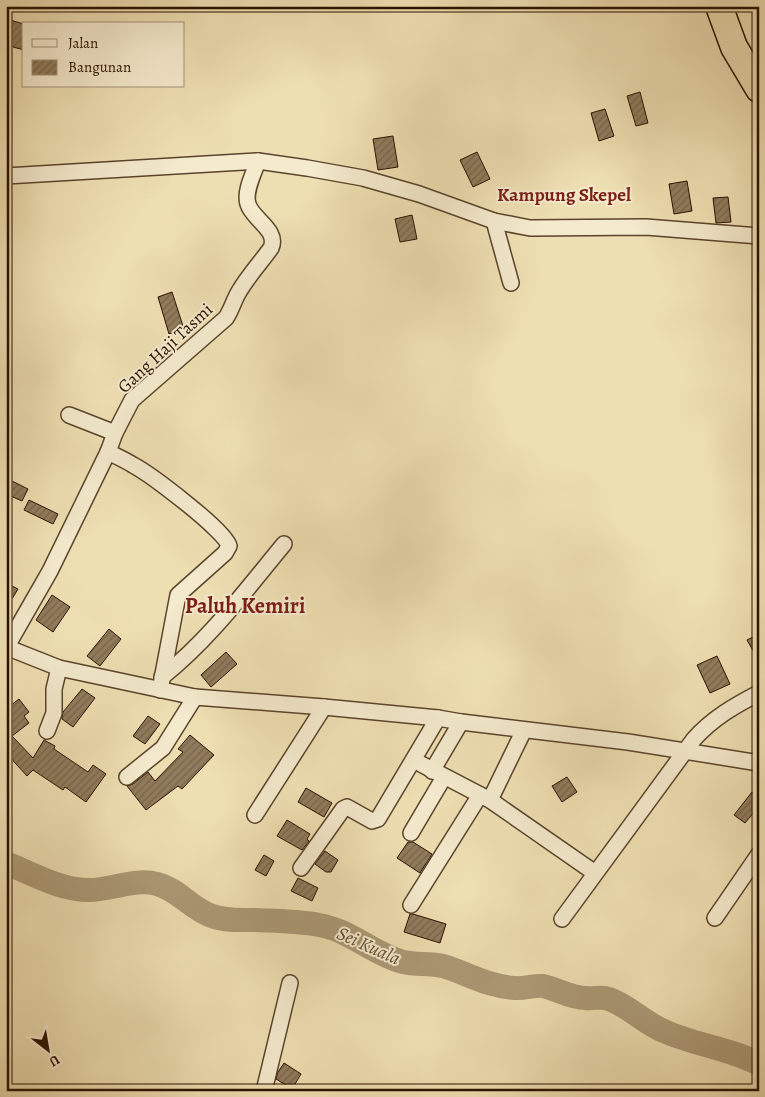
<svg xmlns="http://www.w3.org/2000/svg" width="765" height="1097" viewBox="0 0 765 1097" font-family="Alegreya,serif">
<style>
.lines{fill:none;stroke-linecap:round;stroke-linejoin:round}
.river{stroke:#ab9975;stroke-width:24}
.building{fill:url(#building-hatch);stroke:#2a1100}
.minor-casing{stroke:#5b442c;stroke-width:18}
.motorway-casing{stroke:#2a1100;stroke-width:29}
.minor{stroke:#f4eacd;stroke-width:15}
.motorway{stroke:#eedfb2;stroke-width:26}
.labels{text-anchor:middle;stroke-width:4;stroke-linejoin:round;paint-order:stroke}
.street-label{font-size:18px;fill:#2a1100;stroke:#f4eacd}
.neighbourhood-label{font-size:19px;font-weight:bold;fill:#7a1f14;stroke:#f4eacd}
.water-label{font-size:19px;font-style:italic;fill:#644e35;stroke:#f4eacd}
.district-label{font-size:22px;font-weight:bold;fill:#7a1f14;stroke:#f4eacd}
</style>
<defs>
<pattern id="building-hatch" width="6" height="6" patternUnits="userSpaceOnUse" patternTransform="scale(1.25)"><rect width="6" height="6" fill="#907c5d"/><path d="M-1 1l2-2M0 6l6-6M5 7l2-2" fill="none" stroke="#76644a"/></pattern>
</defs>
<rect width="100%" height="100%" fill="#eedfb2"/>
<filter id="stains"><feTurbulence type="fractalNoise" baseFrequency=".004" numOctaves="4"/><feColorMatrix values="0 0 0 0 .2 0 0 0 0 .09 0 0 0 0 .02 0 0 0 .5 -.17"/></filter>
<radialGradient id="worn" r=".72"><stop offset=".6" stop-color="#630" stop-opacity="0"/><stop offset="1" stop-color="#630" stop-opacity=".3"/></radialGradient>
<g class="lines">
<path class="river" d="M 6,863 C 32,874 61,890 89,890 C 112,890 135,878 157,884 C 178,889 191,909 212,916 C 226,921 241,920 255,920 C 276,921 298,921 319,925 C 350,930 373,954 403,962 C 416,965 430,963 443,966 C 467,973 489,987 515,988 C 524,989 534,985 543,986 C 557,989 571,998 585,998 C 594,999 601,996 609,999 C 629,1006 644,1023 664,1031 C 694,1045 729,1048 759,1064"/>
</g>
<g class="building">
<polygon points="10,20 24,24 24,50 6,45 6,35"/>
<polygon points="640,92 648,123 636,126 627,96"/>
<polygon points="605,109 614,136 599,141 591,113"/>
<polygon points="393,136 398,167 378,170 373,139"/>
<polygon points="477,152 490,179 473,187 460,160"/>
<polygon points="687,181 692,211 674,214 669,184"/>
<polygon points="728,197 731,222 716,223 713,198"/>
<polygon points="412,215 417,239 400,242 395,219"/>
<polygon points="172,292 184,329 169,334 158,297"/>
<polygon points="6,478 28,489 22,501 6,494"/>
<polygon points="29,500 58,514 53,524 24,510"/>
<polygon points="6,583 18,589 6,609"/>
<polygon points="52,595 70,607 53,632 36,620"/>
<polygon points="109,629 121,639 100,666 87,656"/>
<polygon points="759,634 759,661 747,640"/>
<polygon points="226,652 237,664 211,687 201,675"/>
<polygon points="717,656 730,684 710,693 697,665"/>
<polygon points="82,689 95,698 73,727 62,719 63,712"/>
<polygon points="19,699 29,712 24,716 29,723 12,736 33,758 44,740 55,746 54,749 88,772 93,765 106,774 86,802 65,787 63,790 33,770 27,776 6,753 6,709"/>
<polygon points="148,716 160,724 145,744 133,736"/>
<polygon points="190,735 214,755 182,789 178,786 146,810 127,786 133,784 148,772 155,781 183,752 178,749"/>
<polygon points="567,777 577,792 562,802 552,786"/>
<polygon points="306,788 332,803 324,817 298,802"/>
<polygon points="752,792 759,797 759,806 745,823 734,815"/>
<polygon points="287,820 310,834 307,839 309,841 302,850 277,836"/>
<polygon points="408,842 413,842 432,854 420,873 397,858"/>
<polygon points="325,851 338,860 331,872 326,872 315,864"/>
<polygon points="264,855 274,861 266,876 255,870"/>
<polygon points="298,878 318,888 312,901 291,891"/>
<polygon points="410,914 413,914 446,924 440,943 404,932"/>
<polygon points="284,1063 301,1074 292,1089 276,1079 278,1072"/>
</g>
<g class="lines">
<defs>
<g id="minor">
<polyline points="6,176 258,161 307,168 363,178 419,194 494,221 530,228 646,227 759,236"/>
<polyline points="494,221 511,283"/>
<polyline points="69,415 115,433"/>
<path d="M 108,452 C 116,456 125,460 133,465 C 150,474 226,531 229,546 L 225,553 L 178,595 L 160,690"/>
<polyline points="6,647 59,668 195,697 324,707 438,718 461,722 628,742 759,763"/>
<path d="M 6,648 L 50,571 L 108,452 L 115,433 L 132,400 L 226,318 C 232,309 234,299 240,290 C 249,275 261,262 271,248 C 279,230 252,219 248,204 C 244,191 254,173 258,161"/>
<path d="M 162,677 C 209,640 246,590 284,544"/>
<polyline points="47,731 54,713 54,689 59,668"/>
<polyline points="421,764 490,800 595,873"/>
<polyline points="432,771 461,722"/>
<polyline points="127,777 163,748 195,697"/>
<polyline points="490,800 524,730"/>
<polyline points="255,815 324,707"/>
<polyline points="411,833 444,777"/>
<polyline points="301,868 343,809 347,807 372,821 378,819 438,718"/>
<polyline points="411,905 480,795"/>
<polyline points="715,918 759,854"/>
<path d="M 562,919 L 694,739 C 713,718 734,706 759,693"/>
<polyline points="264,1091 290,983"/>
</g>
<polyline id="motorway" points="719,6 734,47 759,89"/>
</defs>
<use href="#minor" class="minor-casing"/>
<use href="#motorway" class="motorway-casing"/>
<use href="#minor" class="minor"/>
<use href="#motorway" class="motorway"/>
</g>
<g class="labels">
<g class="street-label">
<text transform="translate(165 348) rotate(-43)" y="6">Gang Haji Tasmi</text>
</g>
<g class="neighbourhood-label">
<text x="564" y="201">Kampung Skepel</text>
</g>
<g class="water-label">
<text transform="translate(369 945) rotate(24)" y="7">Sei Kuala</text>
</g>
<g class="district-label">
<text x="245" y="613">Paluh Kemiri</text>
</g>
</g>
<rect width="765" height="1097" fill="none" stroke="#eedfb2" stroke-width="25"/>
<rect x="8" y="8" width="750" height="1082" fill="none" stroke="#2a1100" stroke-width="2.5"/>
<rect x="12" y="12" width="740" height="1072" fill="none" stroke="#2a1100"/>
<rect x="22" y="22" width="162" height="65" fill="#f4eacd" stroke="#a3937b"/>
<rect x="32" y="39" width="25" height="8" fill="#f4eacd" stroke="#a3937b"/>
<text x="68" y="48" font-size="15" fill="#2a1100">Jalan</text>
<rect x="32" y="60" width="25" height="15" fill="url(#building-hatch)" stroke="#a3937b"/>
<text x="68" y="72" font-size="15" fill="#2a1100">Bangunan</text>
<g transform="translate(48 1050) rotate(149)" stroke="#f4eacd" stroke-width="4" paint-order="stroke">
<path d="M0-4L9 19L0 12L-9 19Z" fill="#2a1100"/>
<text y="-8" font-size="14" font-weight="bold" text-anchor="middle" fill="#2a1100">U</text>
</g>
<rect width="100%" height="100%" filter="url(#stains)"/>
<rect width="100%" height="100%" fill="url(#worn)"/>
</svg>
